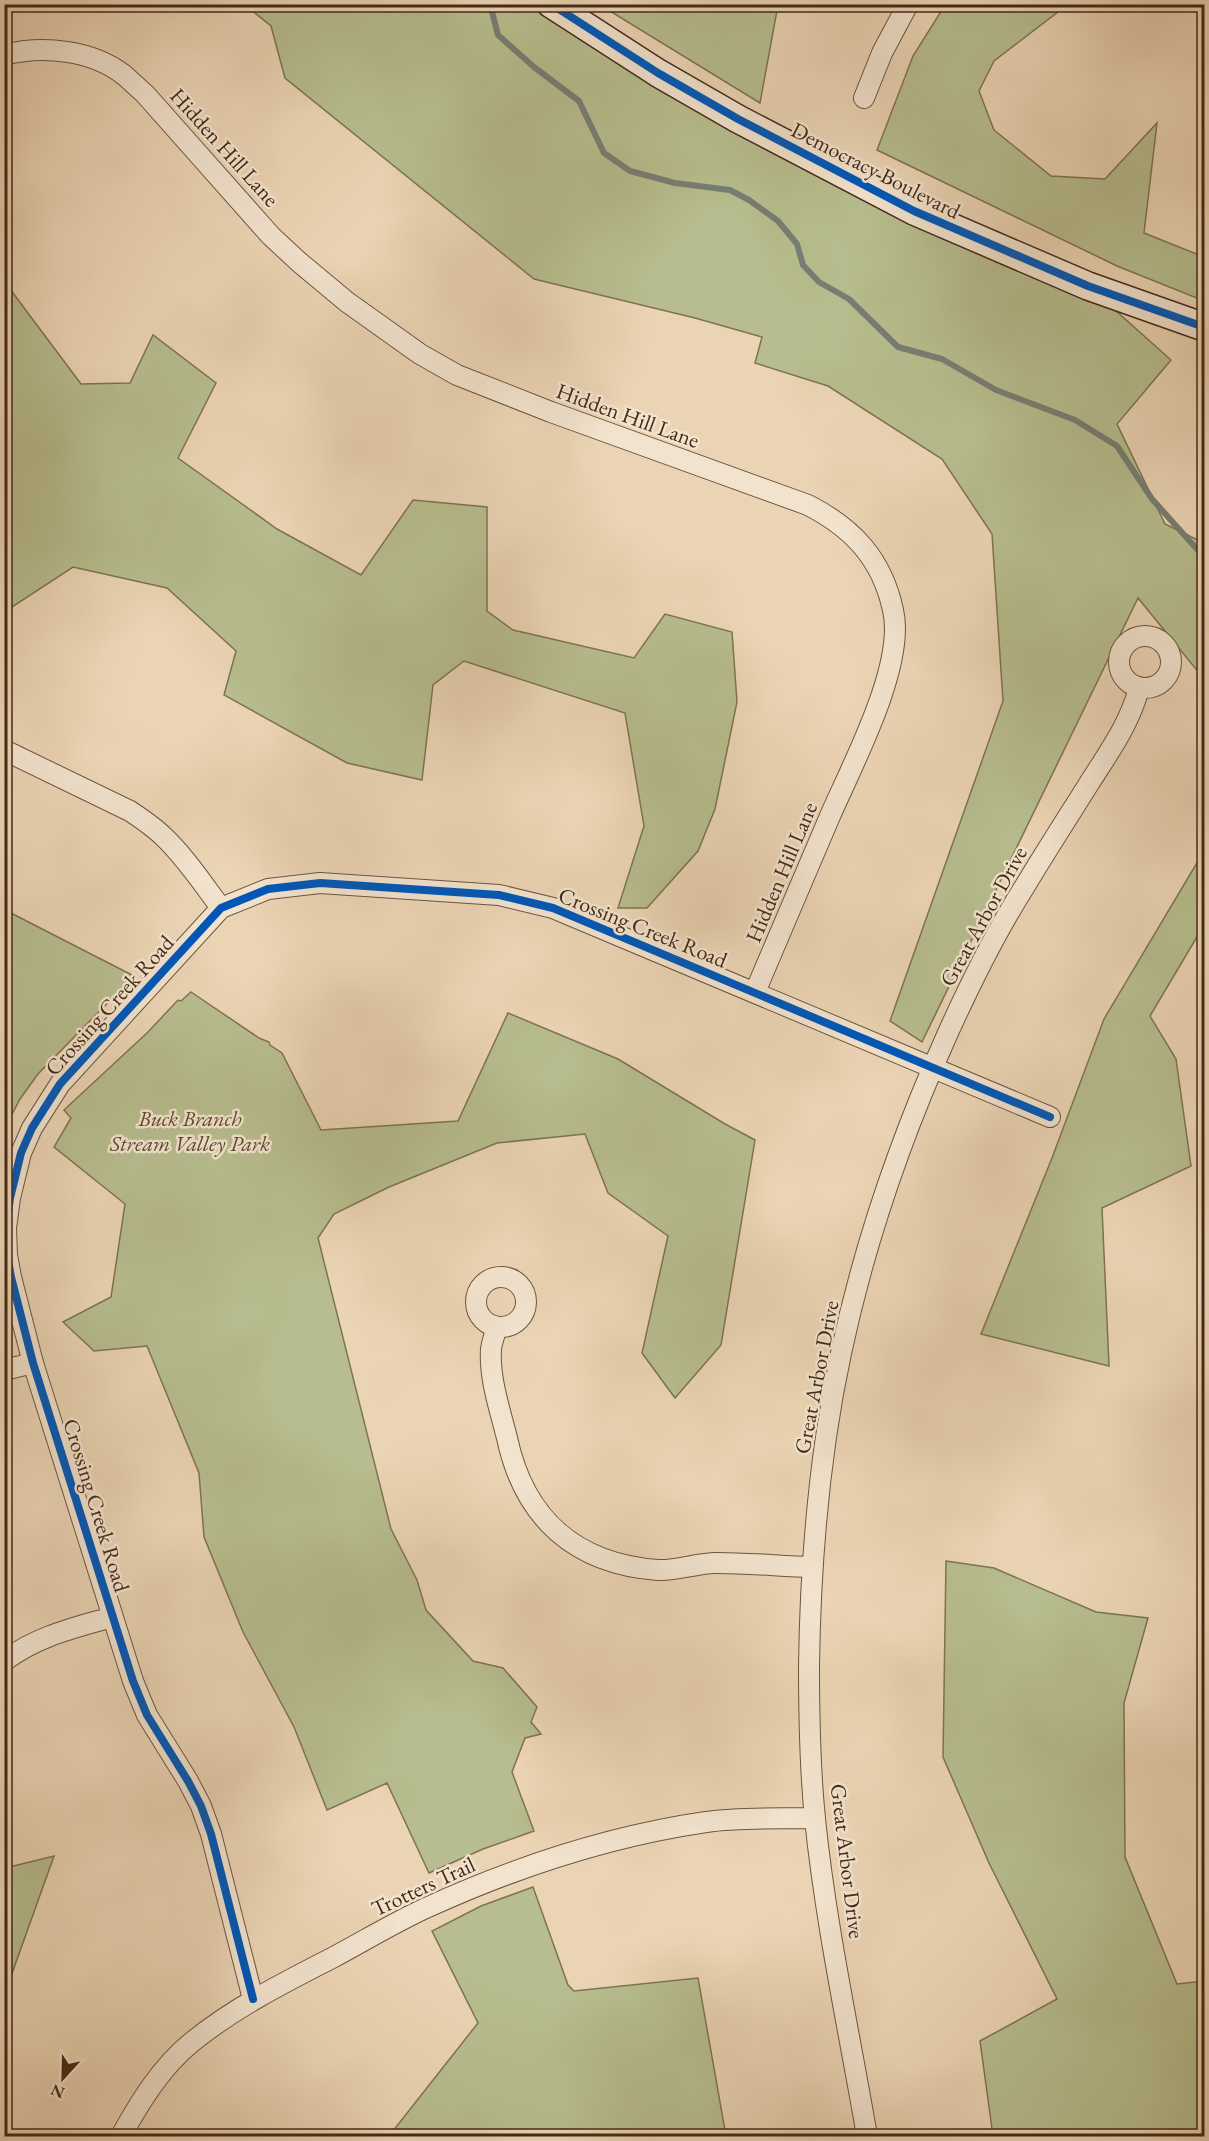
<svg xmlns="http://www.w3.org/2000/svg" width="1209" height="2141" viewBox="0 0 1209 2141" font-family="'EB Garamond',serif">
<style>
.green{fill:#b7bd8e;stroke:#7e7352;stroke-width:1.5}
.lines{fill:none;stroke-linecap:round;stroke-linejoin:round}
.stream{stroke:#777e74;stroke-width:6}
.minor-casing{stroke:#6e543e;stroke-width:22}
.secondary-casing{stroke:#442916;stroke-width:30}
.minor{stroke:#f2e3ce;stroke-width:20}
.secondary{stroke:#f2e3ce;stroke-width:27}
.cycleway-casing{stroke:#f2e3ce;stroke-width:11}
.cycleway{stroke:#0057b8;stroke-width:8}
.labels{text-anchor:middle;stroke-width:5;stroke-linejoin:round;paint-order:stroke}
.street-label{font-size:22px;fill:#442916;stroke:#f2e3ce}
.park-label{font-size:22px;font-style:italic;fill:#5b472e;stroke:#f2e3ce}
</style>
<rect width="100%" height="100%" fill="#ebd4b4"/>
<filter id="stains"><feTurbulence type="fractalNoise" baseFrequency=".00333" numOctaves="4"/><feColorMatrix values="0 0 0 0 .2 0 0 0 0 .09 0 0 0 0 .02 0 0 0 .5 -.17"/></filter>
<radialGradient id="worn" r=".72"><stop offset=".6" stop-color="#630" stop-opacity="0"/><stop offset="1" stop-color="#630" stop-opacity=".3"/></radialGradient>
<g class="green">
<polygon points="245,5 551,5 658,73 1088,286 1171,360 1117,424 1165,524 1204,543 1204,679 1138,598 922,1042 890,1021 1003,701 992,534 942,459 828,386 755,363 762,337 695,318 534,279 285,78 271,26"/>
<polygon points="600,5 778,5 760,103"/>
<polygon points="945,5 1067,5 994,61 979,91 994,130 1051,176 1105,179 1157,123 1144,233 1204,257 1204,301 1117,266 877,150 913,56"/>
<polygon points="4,281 81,384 130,383 153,335 216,383 178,458 277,529 361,575 413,500 487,507 487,611 513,630 634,658 665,614 732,632 737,702 715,809 698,851 647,908 618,908 644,826 625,713 464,661 433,685 422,780 347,763 224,695 236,651 167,588 73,567 9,609 4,602"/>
<polygon points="1204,851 1204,925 1150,1016 1176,1059 1191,1166 1102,1208 1109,1366 981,1334 1052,1158 1104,1019"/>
<polygon points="5,910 134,976 38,1074 20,1099 6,1126"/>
<polygon points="191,992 259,1038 269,1042 270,1045 282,1053 321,1130 458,1121 508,1013 618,1059 725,1124 755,1140 721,1345 675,1398 642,1353 668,1236 608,1193 585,1134 497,1143 389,1187 334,1214 318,1238 391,1529 417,1580 426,1610 473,1661 503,1668 537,1707 531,1722 541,1734 525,1738 512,1772 534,1831 483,1849 429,1873 387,1783 327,1810 294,1727 243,1632 204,1537 199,1473 147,1346 94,1351 63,1322 111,1297 125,1204 54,1147 71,1118 64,1110 148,1032 178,1000 181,1001"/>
<polygon points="946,1561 994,1568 1096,1612 1148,1618 1124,1703 1125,1857 1177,1984 1204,1981 1204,2136 993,2136 980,2041 1057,1999 989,1863 943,1757"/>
<polygon points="54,1856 5,1993 5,1868"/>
<polygon points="533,1887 568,1985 574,1991 698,1978 726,2136 389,2136 478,2023 432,1931 481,1906"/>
</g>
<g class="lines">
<polyline class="stream" points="490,4 498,35 534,67 579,101 604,153 630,171 675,183 730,190 749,200 778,221 797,244 803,265 819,282 849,299 898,347 942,359 996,390 1075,420 1117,446 1152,499 1204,557"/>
<defs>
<g id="minor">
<path d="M 4,55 C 43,45 92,50 124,75 C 131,81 138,88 145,94 L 271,236 L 299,262 L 347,302 L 420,354 L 457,375 L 551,412 L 808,505 C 853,528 882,559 893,610 C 906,665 852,765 830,816 C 805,875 780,934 755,992"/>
<polyline points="864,98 882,53 908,4"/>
<circle cx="1145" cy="662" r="26"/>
<path d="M 4,750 L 130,811 C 142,819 154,827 164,837 C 186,858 203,884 221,908"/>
<circle cx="501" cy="1302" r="25"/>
<path d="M 497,1327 C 495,1334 492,1341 491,1349 C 489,1378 500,1410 507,1438 C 524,1518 575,1564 658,1570 C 677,1571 697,1563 716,1563 C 748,1563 780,1566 812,1567"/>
<polyline points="4,1370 33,1363"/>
<path d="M 4,1661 C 37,1636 74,1628 112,1617"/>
<polyline points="253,1999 211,1834 201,1806 188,1781 147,1715 133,1681 33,1363 11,1277 7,1255 6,1228 10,1198 21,1153 32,1128 60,1084 221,908 268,889 320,883 499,895 553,908 1050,1117"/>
<path d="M 121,2136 C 140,2102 161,2067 192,2042 C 234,2008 283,1983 332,1958 C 364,1941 395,1922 428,1907 C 516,1867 610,1836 706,1822 C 741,1817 779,1819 815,1818"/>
<path d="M 867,2136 C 849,2031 826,1926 815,1819 C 810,1769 809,1717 809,1666 C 810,1590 815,1513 826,1437 C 846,1299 890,1162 947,1035 C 970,984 995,933 1025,886 C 1046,851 1068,817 1090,782 C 1109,752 1130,723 1139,688"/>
</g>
<polyline id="secondary" points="551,4 658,73 738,119 914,211 1088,286 1204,327"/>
</defs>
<use href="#minor" class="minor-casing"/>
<use href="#secondary" class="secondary-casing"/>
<use href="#minor" class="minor"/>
<use href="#secondary" class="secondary"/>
<defs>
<g id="cycleway">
<polyline points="551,4 658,73 738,119 914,211 1088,286 1204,327"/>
<polyline points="253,1999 211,1834 201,1806 188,1781 147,1715 133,1681 33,1363 11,1277 7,1255 6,1228 10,1198 21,1153 32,1128 60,1084 221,908 268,889 320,883 499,895 553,908 1050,1117"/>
</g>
</defs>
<use href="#cycleway" class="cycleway-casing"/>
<use href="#cycleway" class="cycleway"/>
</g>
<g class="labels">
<g class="street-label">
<text transform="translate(225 147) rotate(48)" y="8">Hidden Hill Lane</text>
<text transform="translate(876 170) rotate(27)" y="8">Democracy Boulevard</text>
<text transform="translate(628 415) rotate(20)" y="8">Hidden Hill Lane</text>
<text transform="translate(781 872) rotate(-67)" y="8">Hidden Hill Lane</text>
<text transform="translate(983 916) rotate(-61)" y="8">Great Arbor Drive</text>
<text transform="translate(643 927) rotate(22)" y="8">Crossing Creek Road</text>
<text transform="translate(109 1005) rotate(-48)" y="8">Crossing Creek Road</text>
<text transform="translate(816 1377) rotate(-79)" y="8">Great Arbor Drive</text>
<text transform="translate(97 1505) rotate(73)" y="8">Crossing Creek Road</text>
<text transform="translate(848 1861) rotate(83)" y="8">Great Arbor Drive</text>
<text transform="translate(423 1886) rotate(-25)" y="8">Trotters Trail</text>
</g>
<g class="park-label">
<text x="190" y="1126">Buck Branch<tspan x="190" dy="25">Stream Valley Park</tspan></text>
</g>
</g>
<rect width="1209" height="2141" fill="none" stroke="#ebd4b4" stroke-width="24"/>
<rect x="6" y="6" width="1197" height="2129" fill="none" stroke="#442916" stroke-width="3"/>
<rect x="12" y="12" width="1185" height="2117" fill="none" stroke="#442916" stroke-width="1.5"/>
<g transform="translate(63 2078) rotate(202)" stroke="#f2e3ce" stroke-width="4.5" paint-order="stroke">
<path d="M0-4.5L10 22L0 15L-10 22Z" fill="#442916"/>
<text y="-9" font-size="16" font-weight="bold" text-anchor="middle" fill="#442916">N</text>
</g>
<rect width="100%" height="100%" filter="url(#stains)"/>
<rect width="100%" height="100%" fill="url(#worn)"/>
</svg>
